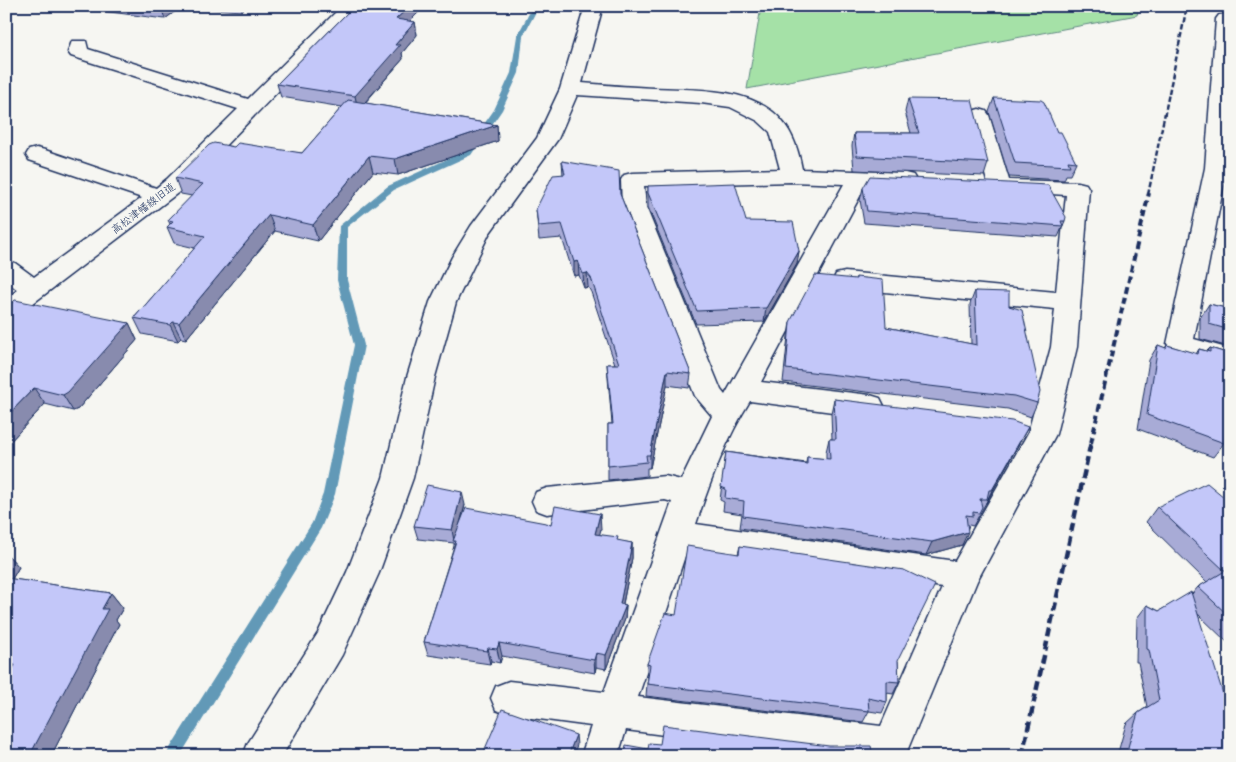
<svg xmlns="http://www.w3.org/2000/svg" width="1236" height="762" viewBox="0 0 1236 762" font-family="Sriracha,'Klee One',sans-serif">
<style>
.green{fill:#a5e1a7;stroke:#608882}
.lines{fill:none;stroke-linecap:round;stroke-linejoin:round}
.stream{fill:#6299b7;fill-rule:evenodd}
.minor-casing{stroke:#1b2f5e;stroke-width:3}
.minor{fill:#f6f6f2;fill-rule:evenodd}
.rail-far2{stroke:#1b2f5e;stroke-width:2.5;stroke-dasharray:5.5 2.5;stroke-linecap:butt}
.rail-far1{stroke:#1b2f5e;stroke-width:4;stroke-dasharray:7 4;stroke-linecap:butt}
.rail{stroke:#1b2f5e;stroke-width:4.5;stroke-dasharray:9 4.5;stroke-linecap:butt}
.wall{fill:#a8abd6;stroke:#1b2f5e}
.shaded-wall{fill:#888bae;stroke:#1b2f5e}
.building{fill:#c3c7f9;stroke:#1b2f5e}
.labels{text-anchor:middle;stroke-width:4.5;stroke-linejoin:round;paint-order:stroke}
.far-street-label{font-size:11px;fill:#1b2f5e;stroke:#f6f6f2}
</style>
<rect width="100%" height="100%" fill="#f6f6f2"/>
<filter id="ink" filterUnits="userSpaceOnUse"><feTurbulence type="fractalNoise" baseFrequency=".02" numOctaves="2"/><feDisplacementMap in="SourceGraphic" scale="10" xChannelSelector="R" yChannelSelector="G"/><feConvolveMatrix kernelMatrix="1 2 1 2 8 2 1 2 1" color-interpolation-filters="sRGB"/></filter>
<g filter="url(#ink)">
<polygon class="green" points="754,6 1140,6 1137,15 747,89 760,13"/>
<g class="lines">
<polygon class="stream" points="533,6 539,6 523,36 519,73 502,110 471,155 394,190 347,227 347,280 364,345 335,494 321,528 180,756 165,756 312,523 323,494 354,345 337,280 339,226 388,186 465,151 494,110 511,73 517,36"/>
<defs>
<g id="minor">
<polygon points="342,6 361,6 183,189 15,317 6,320 6,298 18,290 6,281 6,261 15,263 34,277 142,198 29,160 26,155 29,150 37,148 45,150 156,188 167,179 238,109 71,56 68,52 72,41 86,41 88,49 248,99"/>
<path d="M 585,6 L 603,6 L 582,83 C 606,85 630,87 654,88 C 692,90 741,87 773,112 C 791,127 798,147 802,169 L 905,173 L 913,175 L 916,180 L 913,185 L 905,187 L 866,185 L 761,382 L 870,395 L 880,398 L 884,406 L 880,414 L 870,417 L 750,401 C 726,439 710,482 696,524 L 955,561 L 1028,433 L 1051,347 L 1055,309 L 845,288 L 836,286 L 833,280 L 836,274 L 845,272 L 1056,292 L 1066,195 L 991,190 L 988,185 L 969,115 L 972,111 L 979,109 L 986,111 L 989,115 L 1009,180 L 1078,182 L 1086,184 L 1089,189 L 1077,347 L 1056,434 L 977,581 L 905,756 L 824,756 L 626,730 L 618,756 L 581,756 L 591,726 L 509,715 L 496,710 L 491,698 L 496,686 L 509,681 L 604,692 L 672,502 L 665,500 L 547,514 L 536,510 L 532,501 L 536,492 L 547,488 L 665,476 L 681,480 L 712,416 L 695,396 L 622,207 L 621,180 L 624,175 L 632,173 L 780,169 L 770,132 L 758,121 L 730,107 L 701,103 L 577,95 L 558,139 L 489,234 L 456,302 L 435,377 L 413,478 L 379,573 L 342,655 L 282,756 L 243,756 L 248,743 L 318,633 L 347,572 L 383,478 L 407,377 L 430,302 L 452,257 L 471,226 L 537,138 L 560,89 ZM 792,182 L 844,184 L 725,395 L 721,390 L 646,207 L 644,186 ZM 687,550 L 942,587 L 881,726 L 638,697 Z"/>
<polygon points="1225,14 1230,14 1227,168 1194,339 1230,349 1230,369 1171,351 1167,344 1205,168 1216,19 1219,15"/>
</g>
</defs>
<use href="#minor" class="minor-casing"/>
<use href="#minor" class="minor"/>
<polyline class="rail-far2" points="1148,195 1187,6"/>
<polyline class="rail-far1" points="1091,443 1149,193"/>
<polyline class="rail" points="1022,756 1091,442"/>
</g>
<g class="wall">
<polygon points="92,6 246,6 242,11 181,7 165,19 94,10"/>
<polygon points="354,6 425,6 410,21 415,22 417,35 402,53 403,59 365,103 497,125 498,141 398,175 373,172 318,241 275,231 186,339 181,338 178,341 142,334 134,318 195,248 174,243 167,227 170,224 168,220 192,196 181,194 175,178 234,147 302,153 342,107 281,97 277,84"/>
<polygon points="994,98 1057,132 1076,162 1070,175 1066,175 1064,180 1009,177 989,112"/>
<polygon points="908,99 988,163 984,176 854,170 852,146 854,133 911,133 905,112"/>
<polygon points="562,161 620,194 691,374 689,388 667,385 650,468 647,468 647,476 608,480 608,424 612,424 608,378 607,364 615,364 591,292 588,287 584,288 579,275 574,276 562,238 539,240 536,209 563,175"/>
<polygon points="648,186 746,221 799,251 797,264 764,322 696,324 648,207"/>
<polygon points="863,188 1065,221 1058,237 864,223 860,200"/>
<polygon points="1230,191 1230,208 1228,195"/>
<polygon points="856,277 886,327 971,344 970,304 975,291 1009,306 1037,403 1031,417 1008,409 783,382 788,336 790,322 856,279"/>
<polygon points="1209,304 1230,309 1229,347 1200,339 1200,318"/>
<polygon points="6,308 129,323 137,340 78,409 73,411 45,404 6,446"/>
<polygon points="1158,345 1165,348 1167,345 1196,354 1199,349 1207,351 1210,348 1230,354 1230,432 1224,439 1224,443 1213,457 1138,429 1149,360"/>
<polygon points="834,399 1021,440 973,526 969,525 962,545 926,555 740,528 742,514 723,511 724,502 720,500 726,452 806,463 807,457 826,459 826,452 829,439 832,439 831,413"/>
<polygon points="1230,502 1230,645 1198,614 1230,756 1117,756 1126,724 1138,713 1147,707 1138,662 1136,662 1137,618 1147,605 1159,611 1192,594 1198,587 1207,582 1146,522 1157,507"/>
<polygon points="465,505 461,522 551,524 601,529 599,534 618,541 632,543 632,558 623,604 626,605 625,619 606,669 596,667 595,673 502,656 500,663 491,661 490,664 428,655 424,642 454,546 454,543 418,539 414,526"/>
<polygon points="740,546 898,661 899,682 893,694 887,693 887,702 882,713 869,711 863,722 646,696 647,684 648,677 647,676 647,664 676,615 738,554"/>
<polygon points="6,553 19,567 12,579 111,593 123,608 116,620 119,624 51,756 6,756 6,681 9,676 6,676"/>
</g>
<g class="shaded-wall">
<polygon points="162,6 180,6 181,7 165,19 161,7"/>
<polygon points="241,6 246,6 242,11"/>
<polygon points="410,6 425,6 399,32 396,19"/>
<polygon points="415,22 417,35 402,53 403,59 358,110 355,96 395,45"/>
<polygon points="497,125 498,141 398,175 395,159"/>
<polygon points="369,156 373,172 318,241 313,225"/>
<polygon points="269,215 275,231 186,339 179,323"/>
<polygon points="799,251 797,264 764,322 766,308"/>
<polygon points="578,261 579,275 574,276 574,262"/>
<polygon points="587,273 588,287 584,288 583,274"/>
<polygon points="173,322 181,338 178,341 170,325"/>
<polygon points="129,323 137,340 78,409 73,411 63,395"/>
<polygon points="667,371 667,385 650,468 650,455"/>
<polygon points="34,388 45,404 6,446 6,417"/>
<polygon points="1028,427 1021,440 986,503 992,490"/>
<polygon points="462,492 465,505 455,541 454,541 452,530"/>
<polygon points="600,514 601,529 596,549 595,534"/>
<polygon points="968,532 962,545 926,555 932,542"/>
<polygon points="632,543 632,558 620,618 620,604"/>
<polygon points="6,553 19,567 6,589"/>
<polygon points="111,593 123,608 116,620 119,624 51,756 34,756 31,753 102,609"/>
<polygon points="626,605 625,619 606,669 606,655"/>
<polygon points="499,643 502,656 500,663 497,649"/>
<polygon points="488,648 491,661 490,664 487,651"/>
<polygon points="596,653 596,667 595,673 594,660"/>
<polygon points="576,735 577,745 573,756 568,756"/>
</g>
<g class="building">
<polygon points="354,6 410,6 396,19 415,22 395,45 400,45 355,96 277,84"/>
<polygon points="994,98 1041,100 1044,102 1057,132 1061,132 1076,162 1068,161 1070,166 1015,163"/>
<polygon points="908,99 972,100 988,163 857,156 854,133 919,133"/>
<polygon points="348,100 497,125 395,159 369,156 313,225 269,215 179,323 173,322 170,325 134,318 205,236 167,227 173,221 168,220 203,184 175,178 209,145 214,143 234,147 238,143 302,153"/>
<polygon points="562,161 619,171 620,194 690,371 691,374 667,371 650,455 646,455 647,462 608,466 608,424 613,424 607,364 619,364 591,278 587,273 583,274 578,261 574,262 562,224 538,226 536,209 553,175 565,174"/>
<polygon points="870,176 1048,185 1066,217 1065,221 1061,221 1063,226 867,211 863,188"/>
<polygon points="735,183 746,221 793,222 799,251 766,308 697,311 648,193 648,186"/>
<polygon points="815,275 856,279 856,277 883,280 886,327 977,345 975,291 1009,292 1009,306 1022,310 1040,392 1037,403 1014,396 786,369 790,322"/>
<polygon points="15,300 129,323 68,392 63,395 34,388 6,417 6,308"/>
<polygon points="1209,304 1230,309 1230,330 1209,324"/>
<polygon points="1158,345 1166,348 1167,345 1198,354 1199,349 1210,352 1210,348 1230,354 1230,428 1226,428 1224,443 1147,415"/>
<polygon points="834,399 1012,421 1028,427 992,490 989,490 987,499 980,499 982,507 979,513 973,512 973,516 966,515 968,532 932,542 743,516 744,501 725,498 726,489 721,487 726,452 807,464 807,457 830,459 829,439 836,439"/>
<polygon points="1207,483 1230,502 1230,617 1198,587 1225,571 1157,507"/>
<polygon points="427,485 462,492 452,530 414,526"/>
<polygon points="555,506 600,514 595,534 618,537 617,540 632,543 620,604 626,605 606,655 596,653 594,660 499,643 497,649 488,648 487,651 424,642 456,541 453,541 466,508 551,524"/>
<polygon points="687,546 739,554 740,546 904,570 935,585 898,660 899,682 887,681 887,702 868,698 869,711 647,684 650,665 647,664 665,613 676,615"/>
<polygon points="6,578 111,593 102,609 108,609 31,753 6,750 6,681 15,665 6,664"/>
<polygon points="1191,592 1230,716 1230,756 1135,756 1128,747 1138,713 1159,700 1149,650 1147,649 1147,605 1159,611"/>
<polygon points="502,709 576,735 568,756 482,756"/>
<polygon points="663,725 829,746 871,746 873,756 619,756 620,748 625,750 626,745 648,749 649,743 660,744"/>
</g>
</g>
<g class="labels">
<g class="far-street-label">
<text transform="translate(143 208) rotate(-37)" y="4">高松津幡線旧道</text>
</g>
</g>
<rect width="1236" height="762" fill="none" stroke="#f6f6f2" stroke-width="25"/>
<rect x="12" y="12" width="1211" height="737" fill="none" stroke="#1b2f5e" stroke-width="2" filter="url(#ink)"/>
</svg>
